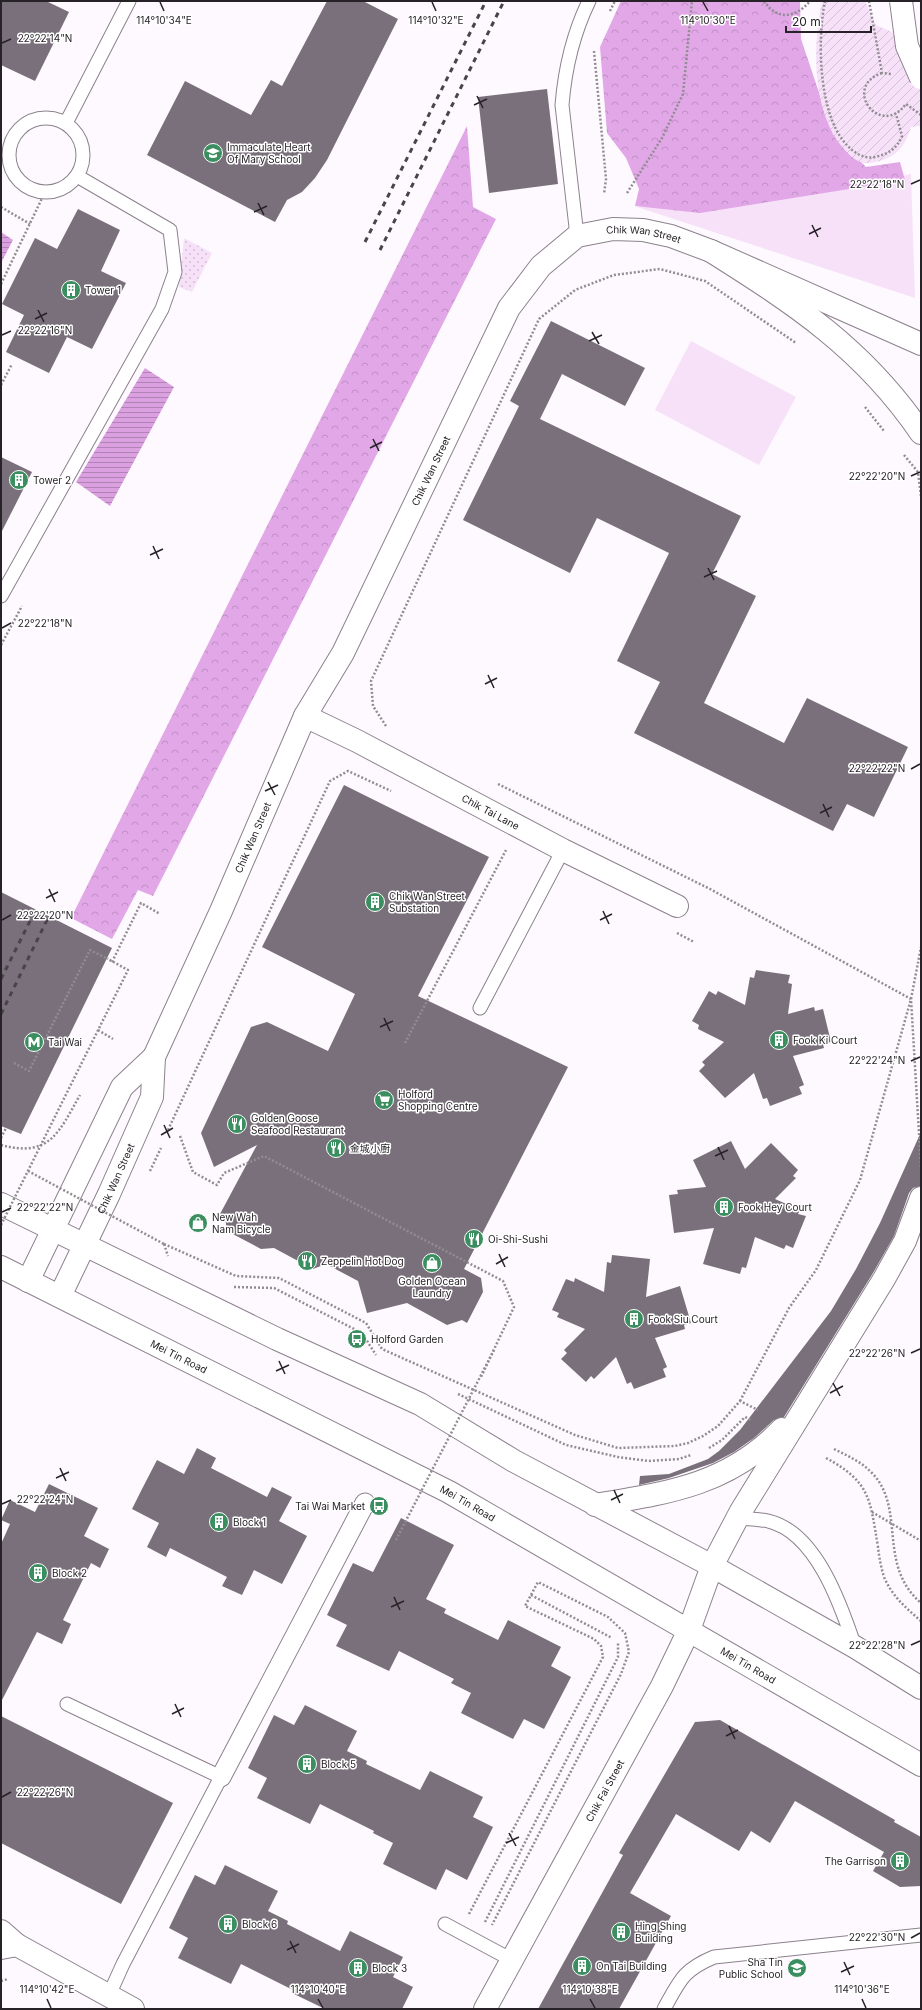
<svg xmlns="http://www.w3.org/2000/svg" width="922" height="2010" viewBox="0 0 922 2010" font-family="Inter,'Noto Sans TC',sans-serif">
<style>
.grass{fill:#f7e1f9}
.forest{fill:url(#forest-crowns)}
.park{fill:url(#park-dots)}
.garden{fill:url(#garden-furrows)}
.water{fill:url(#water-rules)}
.building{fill:#7a707b}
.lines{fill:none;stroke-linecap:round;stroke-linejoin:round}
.service-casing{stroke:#8c818d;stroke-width:15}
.pedestrian-casing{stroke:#8c818d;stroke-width:21}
.minor-casing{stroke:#8c818d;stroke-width:24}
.tertiary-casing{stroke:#8c818d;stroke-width:24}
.secondary-casing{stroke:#8c818d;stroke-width:24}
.trunk-casing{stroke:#8c818d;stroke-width:24}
.motorway-casing{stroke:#8c818d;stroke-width:24}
.path{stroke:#918c92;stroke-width:2.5;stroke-dasharray:2 2;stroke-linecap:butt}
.service{stroke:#fff;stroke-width:13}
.pedestrian{stroke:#fff;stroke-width:19}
.minor{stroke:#fff;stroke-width:22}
.tertiary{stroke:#fff;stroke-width:22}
.secondary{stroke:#fff;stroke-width:22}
.trunk{stroke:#fff;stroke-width:22}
.motorway{stroke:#fff;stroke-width:22}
.rail{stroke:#494449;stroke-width:3;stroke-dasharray:5 5;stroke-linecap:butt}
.primary-bridge-casing{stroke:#8c818d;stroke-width:24;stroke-linecap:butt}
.path-bridge{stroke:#918c92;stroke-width:2.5;stroke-dasharray:2 2;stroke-linecap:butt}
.primary-bridge{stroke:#fff;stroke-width:22}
.ticks{fill:none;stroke:#272227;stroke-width:1.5}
.labels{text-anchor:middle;stroke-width:3;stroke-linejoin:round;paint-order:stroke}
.poi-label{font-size:10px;fill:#272227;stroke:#fff;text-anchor:start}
.street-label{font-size:10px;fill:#272227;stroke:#fff}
.ticks-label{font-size:10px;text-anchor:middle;fill:#272227;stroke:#fff;stroke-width:3;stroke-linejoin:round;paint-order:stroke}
</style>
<defs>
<pattern id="forest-crowns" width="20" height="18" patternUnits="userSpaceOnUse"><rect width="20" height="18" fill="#e1a7e7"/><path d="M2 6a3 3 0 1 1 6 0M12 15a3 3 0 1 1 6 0" fill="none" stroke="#c18fc6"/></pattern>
<pattern id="park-dots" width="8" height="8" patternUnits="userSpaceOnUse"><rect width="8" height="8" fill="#f7e1f9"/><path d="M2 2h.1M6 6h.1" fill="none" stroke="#d4c1d5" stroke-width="1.8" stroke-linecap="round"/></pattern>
<pattern id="garden-furrows" width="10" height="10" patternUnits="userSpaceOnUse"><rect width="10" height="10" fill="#f7e1f9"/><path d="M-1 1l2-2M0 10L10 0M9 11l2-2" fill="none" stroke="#d4c1d5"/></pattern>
<pattern id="water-rules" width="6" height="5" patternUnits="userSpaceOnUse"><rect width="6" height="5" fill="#daa0df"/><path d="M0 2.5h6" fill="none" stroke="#b182b5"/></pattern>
</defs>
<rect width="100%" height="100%" fill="#fef9ff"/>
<g class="grass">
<polygon points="911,174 915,298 637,207 860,186"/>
<polygon points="691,341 796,397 759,465 655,410"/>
</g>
<g class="forest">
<polygon points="621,1 800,1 801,39 833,134 866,167 900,162 905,180 700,213 635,206 639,189 626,158 607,133 600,47"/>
<polygon points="467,126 473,207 496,219 153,896 138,890 112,939 71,918"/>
</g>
<polygon class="park" points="184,238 212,253 192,292 179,287"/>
<path class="garden" d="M 822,1 L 865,1 L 876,25 L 892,32 L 907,70 L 921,90 L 921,128 L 919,126 L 911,127 C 907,142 899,155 883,160 C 865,166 857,164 844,149 C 812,114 812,45 822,1 Z"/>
<g class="water">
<polygon points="1,232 13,240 1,263"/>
<polygon points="145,368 174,387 110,506 76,482"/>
</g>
<g class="building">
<polygon points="1,1 46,1 69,12 35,81 1,65"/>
<polygon points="327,1 363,1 398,19 327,160 315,178 302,192 287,200 275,222 147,155 185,81 251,115 271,80 282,86"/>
<polygon points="547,89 558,184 489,193 478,97"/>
<polygon points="78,209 120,230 101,271 126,283 92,349 67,337 49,373 6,352 24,315 2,304 35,238 57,249"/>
<polygon points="551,321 645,368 625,406 562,374 540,419 741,516 712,574 756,596 704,703 784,743 807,698 908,747 874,817 847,804 833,831 634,733 660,682 617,661 669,553 597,518 570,573 463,520 519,406 510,401"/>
<polygon points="1,457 32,472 1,533"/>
<polygon points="344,785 489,857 418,996 568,1067 464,1269 481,1278 483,1292 467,1323 462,1320 447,1325 407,1303 367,1313 358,1281 326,1264 313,1269 274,1248 261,1249 227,1231 225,1217 220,1214 257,1145 214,1167 201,1133 251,1027 267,1022 328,1051 355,994 262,947"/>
<polygon points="1,892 112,948 21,1134 1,1126"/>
<polygon points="756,970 790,975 788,983 792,984 788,1014 814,1007 815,1011 823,1009 831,1042 823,1044 824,1048 793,1056 804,1085 799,1087 802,1094 770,1106 767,1098 763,1099 754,1073 725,1098 699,1071 705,1065 702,1062 724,1042 698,1029 699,1025 692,1021 709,991 716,995 718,991 745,1005 750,977 754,978"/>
<polygon points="921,1132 921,1186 913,1188 909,1193 894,1236 873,1273 784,1417 774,1420 754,1438 734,1452 713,1463 669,1478 639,1485 640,1476 669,1474 708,1459 719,1451 740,1430 831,1311 856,1269 880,1223"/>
<polygon points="731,1141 745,1169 771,1143 798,1170 793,1176 796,1178 775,1199 800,1210 798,1214 806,1216 793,1248 786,1245 784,1249 755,1237 746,1268 742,1267 740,1274 703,1264 714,1228 674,1233 669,1195 678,1194 677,1190 706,1187 693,1160"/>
<polygon points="612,1255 650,1259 646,1297 680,1286 691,1323 684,1325 685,1329 655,1338 667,1367 663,1369 666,1377 634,1389 631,1382 627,1384 616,1357 594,1379 591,1376 586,1382 561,1359 567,1353 564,1350 585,1329 557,1317 559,1313 552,1310 566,1279 574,1282 575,1278 604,1292 607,1262 611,1263"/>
<polygon points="197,1448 216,1458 211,1468 267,1497 272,1487 292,1497 279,1521 307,1536 282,1584 254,1570 242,1595 222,1586 227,1577 170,1548 166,1557 147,1547 159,1523 132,1509 142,1489 157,1460 184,1474"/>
<polygon points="49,1484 98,1508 84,1536 109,1549 100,1568 91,1563 63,1620 71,1624 62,1644 37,1632 1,1702 1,1544 10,1524 1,1520 10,1500 35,1512"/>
<polygon points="401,1518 454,1545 426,1599 446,1609 444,1613 498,1640 508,1620 561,1647 551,1666 571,1677 544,1729 524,1719 513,1739 461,1713 471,1693 451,1683 454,1679 399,1651 389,1671 336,1646 347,1625 327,1615 353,1563 373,1572"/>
<polygon points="305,1705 357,1731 347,1751 367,1761 366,1764 420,1790 430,1771 483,1797 473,1817 493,1827 467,1880 446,1869 436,1890 383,1864 393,1843 373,1833 374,1831 320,1804 310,1824 257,1798 267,1778 248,1768 274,1715 294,1725"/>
<polygon points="1,1716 173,1803 121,1904 1,1843"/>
<polygon points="720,1720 895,1820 894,1822 921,1837 921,1886 900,1887 873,1871 884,1852 795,1801 770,1843 751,1831 739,1851 676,1814 630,1893 671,1916 619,2009 538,2009 623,1855 619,1853 695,1722"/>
<polygon points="225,1865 278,1891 268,1911 288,1921 287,1924 340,1951 350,1931 403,1957 393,1977 413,1987 402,2009 325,2009 294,1994 295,1991 241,1964 231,1984 178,1958 188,1938 169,1928 184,1897 195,1875 215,1885"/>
</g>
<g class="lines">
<defs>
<g id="service">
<circle cx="46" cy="155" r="37"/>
<polyline points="66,123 129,1"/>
<path d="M 577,236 L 562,105 C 565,68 573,34 589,1"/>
<polyline points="1,596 162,309 175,272 170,230 77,176"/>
<polyline points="480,1008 563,850"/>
<path d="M 738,1518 C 748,1519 758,1519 768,1521 C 816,1532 841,1605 855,1647"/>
<polyline points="67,1704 221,1777 123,1964 109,1995"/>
<polyline points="445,1924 512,1960"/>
<path d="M 664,2009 C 680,1980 683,1970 714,1957 L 921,1935"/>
</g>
<polyline id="pedestrian" points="221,1777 365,1503"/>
<g id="minor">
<path id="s1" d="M 305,716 L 357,741 L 563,850 L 677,906"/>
<polyline points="1,1948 17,1945"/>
</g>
<g id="tertiary">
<polyline points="28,1281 122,1087 154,1057"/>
<path id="s2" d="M 60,1296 L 109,1194 L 152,1097 L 154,1057 L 221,911 L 305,716 L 343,653 L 509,308 L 541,266 L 577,236 L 613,229 L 643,230 L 671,236 L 711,251 L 921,344"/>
<polyline points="1,1931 17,1945 133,2009"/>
<path id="s3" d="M 485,2009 L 662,1686 L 689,1630 L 712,1566"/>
</g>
<g id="secondary">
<polyline points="1,1204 277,1339 420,1404 514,1461 712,1566 855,1647 921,1688"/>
<path id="s4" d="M 1,1267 L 449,1492 L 921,1765"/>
</g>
<path id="trunk" d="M 711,251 C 795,304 864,349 921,433"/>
<g id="motorway">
<path d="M 595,1505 C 668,1493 728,1485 782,1429"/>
<polyline points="712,1566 741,1511 884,1279 905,1241 921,1198"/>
</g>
</defs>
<use href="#service" class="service-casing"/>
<use href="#pedestrian" class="pedestrian-casing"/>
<use href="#minor" class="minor-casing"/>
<use href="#tertiary" class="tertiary-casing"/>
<use href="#secondary" class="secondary-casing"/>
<use href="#trunk" class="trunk-casing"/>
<use href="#motorway" class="motorway-casing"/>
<g class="path">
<path d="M 764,1 C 777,21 796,18 810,1"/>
<path d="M 825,1 C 817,40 818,120 850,148 C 856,154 865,159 875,157 C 888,154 897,149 902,136 L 896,114"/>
<polyline points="869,1 882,73 891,74"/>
<polyline points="610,11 615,1"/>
<polyline points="594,51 606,179 604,194"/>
<path d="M 882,73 C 841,87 880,139 906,104 L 921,115"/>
<polyline points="627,193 662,138 683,94 692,1"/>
<polyline points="1,207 30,224"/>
<polyline points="1,284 45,192"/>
<polyline points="1,385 12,364"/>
<polyline points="865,407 884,431"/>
<polyline points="904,455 918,472 921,496"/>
<polyline points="1,645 22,606"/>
<polyline points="386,726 373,706 371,681 539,319 575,290 614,275 660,269 705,281 796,343"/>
<polyline points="498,784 710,889 911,999 921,1167"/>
<polyline points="677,933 694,942"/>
<polyline points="112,962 141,903 160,914"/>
<polyline points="98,1030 113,1039"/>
<polyline points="405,1043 506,850"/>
<polyline points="14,1063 29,1071 90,950 108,959"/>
<polyline points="168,1130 330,781 348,771 391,791"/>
<polyline points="180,1136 193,1172 217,1185 224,1173 264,1156 503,1281 514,1307 481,1377"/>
<polyline points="1,1138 6,1128"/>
<path d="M 1,1145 C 50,1158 59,1132 80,1095"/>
<polyline points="150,1171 161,1148"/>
<polyline points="164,1244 236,1276 279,1278 366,1323 382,1349 575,1435 618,1448 675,1446 688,1443 703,1436 718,1426 740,1401 758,1410"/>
<polyline points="164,1244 168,1256"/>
<polyline points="234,1287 274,1288 362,1333 376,1355"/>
<polyline points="458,1394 566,1445 618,1457 648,1461 679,1459 691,1455"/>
<polyline points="740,1401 789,1308 816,1270 860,1180 911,999 921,947"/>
<polyline points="709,1448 722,1440 745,1417 751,1420"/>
<path d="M 834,1449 C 848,1456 862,1462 873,1474 C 906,1510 877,1565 921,1603"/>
<path d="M 826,1458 C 871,1482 870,1500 878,1547 C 879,1557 881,1567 884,1577 C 892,1596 906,1608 921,1621"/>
<polyline points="872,1512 921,1541"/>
<polyline points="531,1595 612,1638"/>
<polyline points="469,1914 603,1657 601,1646 594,1639 525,1606 538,1582 608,1617 625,1633 629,1652 621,1674 492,1925"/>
<polyline points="485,1922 618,1657 618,1643"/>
<polyline points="1,1981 8,1979"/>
</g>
<use href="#service" class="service"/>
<use href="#pedestrian" class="pedestrian"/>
<use href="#minor" class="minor"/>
<use href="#tertiary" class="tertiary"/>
<use href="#secondary" class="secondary"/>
<use href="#trunk" class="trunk"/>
<use href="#motorway" class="motorway"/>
<g class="rail">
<polyline points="365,242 486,1"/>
<polyline points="380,250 504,1"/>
<polyline points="1,979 36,909"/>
<polyline points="1,1014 49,916"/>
</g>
<defs>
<polyline id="primary-bridge" points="901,1 907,46 921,78"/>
</defs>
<use href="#primary-bridge" class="primary-bridge-casing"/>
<g class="path-bridge">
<polyline points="28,1171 164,1244"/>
<polyline points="1,1225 128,970 108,959"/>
<polyline points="396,1540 494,1350"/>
</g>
<use href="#primary-bridge" class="primary-bridge"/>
</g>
<path class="ticks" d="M 160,2 L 164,11M 432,2 L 436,11M 703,2 L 708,11M 2,43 L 11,39M 477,96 L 483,108M 474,105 L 487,99M 911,184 L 920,180M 258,203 L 264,215M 254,212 L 267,206M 812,225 L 818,237M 809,234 L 821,228M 38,310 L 44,322M 35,319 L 47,313M 592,332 L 599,344M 2,335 L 11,331M 589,341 L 602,335M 373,439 L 379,451M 370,448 L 382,442M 911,476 L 920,472M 153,546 L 159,559M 150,555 L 163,549M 708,568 L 714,580M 704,577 L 717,571M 2,628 L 11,623M 488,675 L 494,688M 485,684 L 497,678M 911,769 L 920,764M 268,782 L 275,795M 265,791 L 278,785M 823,804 L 829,817M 820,813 L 832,807M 49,889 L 55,902M 46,898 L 58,892M 603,911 L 609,924M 2,920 L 11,915M 600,920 L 612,914M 384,1018 L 390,1031M 380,1027 L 393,1021M 911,1061 L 920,1057M 164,1125 L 170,1138M 161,1135 L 173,1128M 718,1147 L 724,1160M 715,1156 L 728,1150M 2,1212 L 11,1208M 499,1254 L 505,1267M 496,1264 L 508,1257M 911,1353 L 920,1349M 279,1361 L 285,1374M 276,1371 L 289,1365M 833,1383 L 840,1396M 830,1393 L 843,1386M 60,1468 L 66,1481M 56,1478 L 69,1472M 614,1490 L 620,1503M 611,1500 L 623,1494M 2,1504 L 11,1500M 394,1597 L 400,1610M 391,1607 L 404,1601M 911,1645 L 920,1641M 175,1704 L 181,1717M 172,1714 L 184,1708M 729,1726 L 735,1739M 726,1736 L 738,1730M 2,1797 L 11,1792M 509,1833 L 516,1846M 506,1843 L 519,1837M 911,1938 L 920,1933M 290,1941 L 296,1953M 287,1950 L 299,1944M 844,1962 L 850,1975M 841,1972 L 854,1966M 47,1999 L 51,2008M 318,1999 L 323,2008M 590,1999 L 595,2008M 862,1999 L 866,2008"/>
<defs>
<symbol id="school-disc" viewBox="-11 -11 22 22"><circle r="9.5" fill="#3b8e5f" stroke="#fff"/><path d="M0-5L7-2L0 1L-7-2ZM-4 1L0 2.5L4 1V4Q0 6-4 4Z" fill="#fff"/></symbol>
<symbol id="building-disc" viewBox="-11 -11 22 22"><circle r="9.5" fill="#3b8e5f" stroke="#fff"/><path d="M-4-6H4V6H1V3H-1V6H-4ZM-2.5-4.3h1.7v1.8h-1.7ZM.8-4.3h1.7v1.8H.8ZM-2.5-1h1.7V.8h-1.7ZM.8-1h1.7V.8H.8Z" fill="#fff"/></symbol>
<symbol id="metro-disc" viewBox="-11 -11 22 22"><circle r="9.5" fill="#3b8e5f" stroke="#fff"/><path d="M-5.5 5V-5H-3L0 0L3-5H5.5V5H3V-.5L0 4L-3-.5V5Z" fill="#fff"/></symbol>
<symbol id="supermarket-disc" viewBox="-11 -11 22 22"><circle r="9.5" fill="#3b8e5f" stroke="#fff"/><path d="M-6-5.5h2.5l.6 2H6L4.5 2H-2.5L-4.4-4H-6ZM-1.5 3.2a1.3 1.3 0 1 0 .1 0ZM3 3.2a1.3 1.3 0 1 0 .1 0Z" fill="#fff"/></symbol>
<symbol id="restaurant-disc" viewBox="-11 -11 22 22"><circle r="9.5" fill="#3b8e5f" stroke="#fff"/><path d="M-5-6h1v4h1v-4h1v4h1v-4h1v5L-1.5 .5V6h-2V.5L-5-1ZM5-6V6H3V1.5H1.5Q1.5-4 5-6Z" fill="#fff"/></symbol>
<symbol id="shop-disc" viewBox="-11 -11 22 22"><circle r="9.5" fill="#3b8e5f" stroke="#fff"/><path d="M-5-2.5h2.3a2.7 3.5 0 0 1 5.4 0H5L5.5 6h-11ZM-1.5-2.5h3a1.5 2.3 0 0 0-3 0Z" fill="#fff"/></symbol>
<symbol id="bus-disc" viewBox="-11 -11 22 22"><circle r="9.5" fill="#3b8e5f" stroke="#fff"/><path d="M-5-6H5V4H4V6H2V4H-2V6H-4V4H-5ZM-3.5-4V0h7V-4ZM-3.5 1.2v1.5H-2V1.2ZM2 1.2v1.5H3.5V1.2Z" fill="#fff"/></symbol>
</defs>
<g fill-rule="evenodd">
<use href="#school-disc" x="202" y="142" width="22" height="22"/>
<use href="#building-disc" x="60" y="279" width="22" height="22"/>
<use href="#building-disc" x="8" y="469" width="22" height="22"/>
<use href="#building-disc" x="364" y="891" width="22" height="22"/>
<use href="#building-disc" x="768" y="1029" width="22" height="22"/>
<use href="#metro-disc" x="23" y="1031" width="22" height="22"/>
<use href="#supermarket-disc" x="373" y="1089" width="22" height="22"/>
<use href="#restaurant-disc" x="226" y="1113" width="22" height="22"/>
<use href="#restaurant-disc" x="325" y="1137" width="22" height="22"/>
<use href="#building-disc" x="713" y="1196" width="22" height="22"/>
<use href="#shop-disc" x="187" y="1212" width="22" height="22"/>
<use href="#restaurant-disc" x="463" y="1228" width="22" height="22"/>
<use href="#restaurant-disc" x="296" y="1250" width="22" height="22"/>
<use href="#shop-disc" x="421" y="1252" width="22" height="22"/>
<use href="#building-disc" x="623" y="1308" width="22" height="22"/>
<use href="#bus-disc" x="346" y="1328" width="22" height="22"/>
<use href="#bus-disc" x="368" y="1495" width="22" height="22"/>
<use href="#building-disc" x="208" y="1511" width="22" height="22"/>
<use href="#building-disc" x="27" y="1562" width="22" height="22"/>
<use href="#building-disc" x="296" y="1753" width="22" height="22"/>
<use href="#building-disc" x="889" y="1850" width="22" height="22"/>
<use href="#building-disc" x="217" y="1913" width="22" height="22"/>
<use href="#building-disc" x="610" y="1921" width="22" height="22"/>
<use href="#building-disc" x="571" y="1955" width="22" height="22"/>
<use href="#building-disc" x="347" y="1957" width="22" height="22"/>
<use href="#school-disc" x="786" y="1957" width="22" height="22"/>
</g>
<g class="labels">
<g class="poi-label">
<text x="227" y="151">Immaculate Heart<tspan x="227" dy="12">Of Mary School</tspan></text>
<text x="85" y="294">Tower 1</text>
<text x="33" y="484">Tower 2</text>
<text x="389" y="900">Chik Wan Street<tspan x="389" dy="12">Substation</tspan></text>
<text x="793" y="1044">Fook Ki Court</text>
<text x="48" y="1046">Tai Wai</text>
<text x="398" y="1098">Holford<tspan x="398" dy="12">Shopping Centre</tspan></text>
<text x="251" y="1122">Golden Goose<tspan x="251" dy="12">Seafood Restaurant</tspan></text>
<text x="350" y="1152">金城小廚</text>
<text x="738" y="1211">Fook Hey Court</text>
<text x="212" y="1221">New Wah<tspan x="212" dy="12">Nam Bicycle</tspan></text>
<text x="488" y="1243">Oi-Shi-Sushi</text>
<text x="321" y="1265">Zeppelin Hot Dog</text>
<text x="432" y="1285" text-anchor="middle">Golden Ocean<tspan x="432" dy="12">Laundry</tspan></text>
<text x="648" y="1323">Fook Siu Court</text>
<text x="371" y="1343">Holford Garden</text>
<text x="365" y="1510" text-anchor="end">Tai Wai Market</text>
<text x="233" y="1526">Block 1</text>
<text x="52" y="1577">Block 2</text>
<text x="321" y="1768">Block 5</text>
<text x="886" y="1865" text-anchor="end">The Garrison</text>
<text x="242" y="1928">Block 6</text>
<text x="635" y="1930">Hing Shing<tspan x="635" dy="12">Building</tspan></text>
<text x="783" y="1966" text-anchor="end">Sha Tin<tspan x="783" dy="12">Public School</tspan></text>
<text x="596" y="1970">On Tai Building</text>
<text x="372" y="1972">Block 3</text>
</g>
<g class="street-label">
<text dy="4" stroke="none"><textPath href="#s2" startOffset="1256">Chik Wan Street</textPath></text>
<text dy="4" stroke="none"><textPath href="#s2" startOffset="908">Chik Wan Street</textPath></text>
<text dy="4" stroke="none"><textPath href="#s1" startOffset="209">Chik Tai Lane</textPath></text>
<text dy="4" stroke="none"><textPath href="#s2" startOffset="500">Chik Wan Street</textPath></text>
<text dy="4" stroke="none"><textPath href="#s2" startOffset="130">Chik Wan Street</textPath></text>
<text dy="4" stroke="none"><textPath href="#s4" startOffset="199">Mei Tin Road</textPath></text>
<text dy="4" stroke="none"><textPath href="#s4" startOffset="523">Mei Tin Road</textPath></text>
<text dy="4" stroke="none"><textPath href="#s4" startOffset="847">Mei Tin Road</textPath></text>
<text dy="4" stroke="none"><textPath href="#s3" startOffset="249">Chik Fai Street</textPath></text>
</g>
</g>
<g class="ticks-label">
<text x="164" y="24">114°10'34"E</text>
<text x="436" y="24">114°10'32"E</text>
<text x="708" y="24">114°10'30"E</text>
<text x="45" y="42">22°22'14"N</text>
<text x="877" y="188">22°22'18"N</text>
<text x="45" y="334">22°22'16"N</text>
<text x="877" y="480">22°22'20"N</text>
<text x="45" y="627">22°22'18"N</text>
<text x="877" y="772">22°22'22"N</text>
<text x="45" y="919">22°22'20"N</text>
<text x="877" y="1064">22°22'24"N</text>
<text x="45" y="1211">22°22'22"N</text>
<text x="877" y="1357">22°22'26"N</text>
<text x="45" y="1503">22°22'24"N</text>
<text x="877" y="1649">22°22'28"N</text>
<text x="45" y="1796">22°22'26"N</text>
<text x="877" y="1941">22°22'30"N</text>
<text x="47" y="1993">114°10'42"E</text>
<text x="318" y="1993">114°10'40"E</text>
<text x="590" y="1993">114°10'38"E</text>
<text x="862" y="1993">114°10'36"E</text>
</g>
<rect width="922" height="2010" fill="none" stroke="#272227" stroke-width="4"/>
<path d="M786 26v6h85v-6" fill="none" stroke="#272227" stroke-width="2"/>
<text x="792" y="26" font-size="12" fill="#272227" stroke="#ffffff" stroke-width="3" paint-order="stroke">20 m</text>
</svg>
